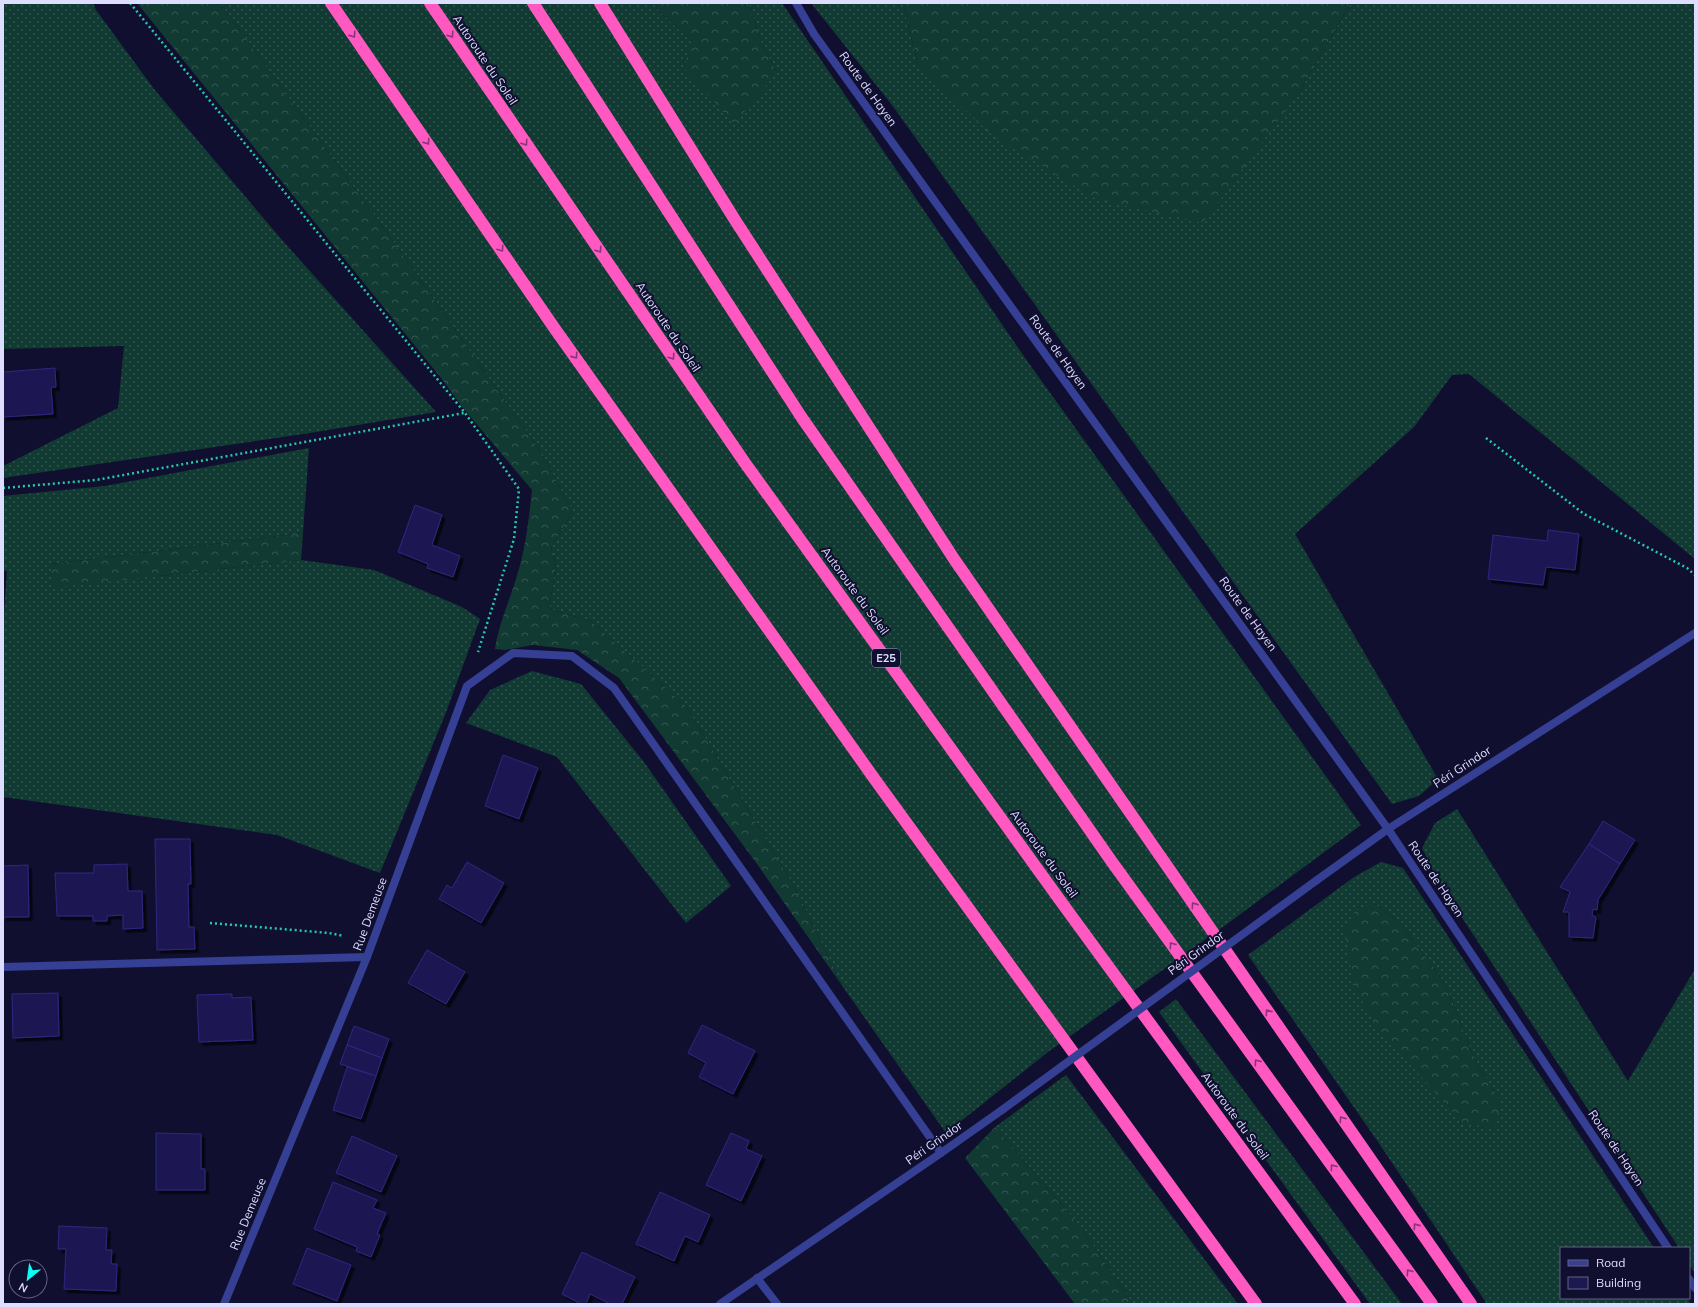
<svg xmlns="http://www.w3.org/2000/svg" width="1698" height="1307" viewBox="0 0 1698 1307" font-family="Mulish,sans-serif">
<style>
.grass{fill:url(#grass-dots);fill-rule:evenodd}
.forest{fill:url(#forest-crowns)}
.building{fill:#1c1952;stroke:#2d2880;filter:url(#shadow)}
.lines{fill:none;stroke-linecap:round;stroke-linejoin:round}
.path{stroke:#23cda9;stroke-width:2.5;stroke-dasharray:2 3;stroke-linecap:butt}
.service{stroke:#353f93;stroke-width:8}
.minor{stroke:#353f93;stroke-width:8}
.motorway{stroke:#ff58c1;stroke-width:12}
.minor-bridge{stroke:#353f93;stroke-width:8}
.oneway{stroke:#883478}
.labels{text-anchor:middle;stroke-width:4;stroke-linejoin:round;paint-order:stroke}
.shield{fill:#100f2f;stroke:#a0a0c1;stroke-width:1}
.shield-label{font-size:11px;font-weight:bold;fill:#dddeff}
.street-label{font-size:12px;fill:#dddeff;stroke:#100f2f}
</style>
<defs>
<pattern id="grass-dots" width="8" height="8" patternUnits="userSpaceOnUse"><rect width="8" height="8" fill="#113a32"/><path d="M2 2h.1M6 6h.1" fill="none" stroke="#335651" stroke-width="1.8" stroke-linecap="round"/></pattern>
<pattern id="forest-crowns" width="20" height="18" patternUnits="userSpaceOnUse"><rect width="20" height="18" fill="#113a32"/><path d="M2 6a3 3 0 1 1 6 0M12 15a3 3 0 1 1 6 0" fill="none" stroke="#335651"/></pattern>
<filter id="shadow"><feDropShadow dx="3.5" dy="3.5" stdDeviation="0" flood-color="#0009"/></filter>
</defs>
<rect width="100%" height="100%" fill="#100f2f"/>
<g class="grass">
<polygon points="3,3 93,3 96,10 154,89 282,240 436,412 310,433 3,478 3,466 118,408 124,346 3,349"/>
<polygon points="220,3 654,3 660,12 691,41 777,73 761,41 749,3 782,3 1025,358 1361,825 1227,924 1048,1052 946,1133 843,987 794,886 686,706 591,621 549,609 556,566 551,547 573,512 542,454 403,255"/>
<polygon points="811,3 903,3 918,65 1300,91 1351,3 1695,3 1695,559 1469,374 1452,375 1414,427 1295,534 1438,779 1419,796 1392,804 892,105"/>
<polygon points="309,448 303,533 52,564 158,576 301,560 374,570 462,607 480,619 445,715 380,873 277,835 3,797 3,626 7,571 3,571 3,496 105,486"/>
<polygon points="532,671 581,684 644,762 731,886 686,923 557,757 466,723 490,690"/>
<polygon points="1457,809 1628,1081 1695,969 1695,1273 1689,1264 1689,1248 1679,1248 1438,881 1422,848 1435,823"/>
<path d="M 1381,862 L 1403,868 L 1654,1248 L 1561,1248 L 1561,1298 L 1687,1298 L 1691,1304 L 1487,1304 L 1376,1139 L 1248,955 L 1354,877 ZM 1373,903 L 1400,922 L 1446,985 L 1475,1060 L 1501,1102 Z"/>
<polygon points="1176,999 1402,1304 1370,1304 1159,1012"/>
<polygon points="1066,1075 1238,1304 1133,1304 1079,1225 995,1127"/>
</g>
<g class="forest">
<path d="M 137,3 L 220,3 L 403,255 L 542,454 L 573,512 L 551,547 L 556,566 L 549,609 L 591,621 L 686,706 L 794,886 L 843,987 L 757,864 L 619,678 L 577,650 L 533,645 L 505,650 L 495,649 C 499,622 511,598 518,572 C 526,546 529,517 532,490 L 463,408 L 441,378 Z"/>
<polygon points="654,3 749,3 761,41 777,73 734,124 684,68 691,41 660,12"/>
<polygon points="903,3 1351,3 1300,91 1203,223 1096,199 994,137 918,65"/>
<polygon points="303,533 301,560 51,588 52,564"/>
<polygon points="1373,903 1400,922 1446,985 1475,1060 1501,1102 1494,1128 1463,1123 1380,1032 1353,986 1345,929 1355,911"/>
<polygon points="995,1127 1079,1225 1133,1304 1075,1304 965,1158"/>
</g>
<g class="building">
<polygon points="55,368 56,387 51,387 53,414 3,417 3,372"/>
<polygon points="415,505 442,515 432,545 460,556 453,577 427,568 428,564 398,552"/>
<polygon points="1548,530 1579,534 1575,570 1546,567 1543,585 1488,579 1493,535 1547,541"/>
<polygon points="503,755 538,768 519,819 485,806"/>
<polygon points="1603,821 1635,840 1620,864 1589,844"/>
<polygon points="155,839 190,839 191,884 188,884 189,927 194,927 195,949 157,950"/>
<polygon points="1589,844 1620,864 1598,900 1597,910 1593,909 1592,915 1596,917 1593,938 1569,937 1569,912 1563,912 1570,892 1560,887"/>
<polygon points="467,862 504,883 481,923 439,899 447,885 452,888"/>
<polygon points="127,864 128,891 142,891 143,928 123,929 123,915 107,916 107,921 93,921 93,916 57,916 55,873 94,873 94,865"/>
<polygon points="28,865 29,917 3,917 3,866"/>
<polygon points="427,950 465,972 446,1004 408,983"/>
<polygon points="58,993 59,1036 13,1038 12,994"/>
<polygon points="232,994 232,998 251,997 253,1040 199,1042 197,995"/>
<polygon points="702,1025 755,1051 733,1094 699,1077 706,1063 688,1053"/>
<polygon points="354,1026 389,1039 382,1058 347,1045"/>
<polygon points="347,1045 382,1058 376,1076 340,1064"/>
<polygon points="347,1067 376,1076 361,1119 333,1110"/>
<polygon points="156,1133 201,1134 201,1169 205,1169 205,1190 156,1190"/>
<polygon points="731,1133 749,1141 746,1149 762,1156 741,1201 706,1185"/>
<polygon points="352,1136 397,1156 381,1192 336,1173"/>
<polygon points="333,1182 377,1200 373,1208 386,1213 377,1234 380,1235 371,1257 356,1251 357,1247 314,1229"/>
<polygon points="660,1192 710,1215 698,1242 685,1236 674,1261 636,1244"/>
<polygon points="59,1226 107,1228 106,1250 112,1250 111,1264 117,1264 116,1291 64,1289 66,1249 58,1249"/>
<polygon points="307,1248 351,1265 337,1301 293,1284"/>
<polygon points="582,1252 635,1277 622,1304 610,1304 590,1294 586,1304 581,1304 562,1294"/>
</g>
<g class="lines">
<g class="path">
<polyline points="130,3 465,413 519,489 514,539 478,652"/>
<polyline points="1486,438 1584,514 1687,568 1695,575"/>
<polyline points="3,488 96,480 464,413"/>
<polyline points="210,923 329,933 344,936"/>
</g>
<polyline class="service" points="3,967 367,957"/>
<g class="minor">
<polyline points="796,3 814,34 1388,829 1668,1248"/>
<polyline points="1317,880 1388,829 1695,633"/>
<polyline points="757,1278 777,1304"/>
<polyline points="1689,1279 1695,1288"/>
<polyline points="224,1304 367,957 467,686 513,653 572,656 614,688 941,1153"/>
<polyline points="720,1304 941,1153 1002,1110"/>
</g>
<g class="motorway">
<polyline points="331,3 555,329 876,781 1256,1304"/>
<polyline points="430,3 745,463 1062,903 1355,1304"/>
<polyline points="533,3 802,418 1112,862 1432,1304"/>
<polyline points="600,3 735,220 954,559 1471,1304"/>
</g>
<polyline class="minor-bridge" points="1002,1110 1317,880"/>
</g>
<defs><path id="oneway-chevron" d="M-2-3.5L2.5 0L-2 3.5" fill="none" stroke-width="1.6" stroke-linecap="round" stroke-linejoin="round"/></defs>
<g class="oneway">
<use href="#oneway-chevron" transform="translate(353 35) rotate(56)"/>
<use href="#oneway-chevron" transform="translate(451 35) rotate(56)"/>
<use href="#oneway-chevron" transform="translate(427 142) rotate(56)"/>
<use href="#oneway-chevron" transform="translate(525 143) rotate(56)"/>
<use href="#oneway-chevron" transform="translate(501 249) rotate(56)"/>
<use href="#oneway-chevron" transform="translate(599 250) rotate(56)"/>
<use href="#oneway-chevron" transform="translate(575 356) rotate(55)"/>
<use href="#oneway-chevron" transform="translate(672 357) rotate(56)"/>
<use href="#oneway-chevron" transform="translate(1194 905) rotate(-125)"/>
<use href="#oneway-chevron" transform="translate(1172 945) rotate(-126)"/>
<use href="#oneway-chevron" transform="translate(1268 1012) rotate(-125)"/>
<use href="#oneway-chevron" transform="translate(1257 1062) rotate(-126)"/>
<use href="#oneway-chevron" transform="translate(1342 1119) rotate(-125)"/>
<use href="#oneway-chevron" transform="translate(1333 1167) rotate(-126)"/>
<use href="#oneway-chevron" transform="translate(1416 1226) rotate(-125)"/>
<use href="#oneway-chevron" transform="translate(1409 1272) rotate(-126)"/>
</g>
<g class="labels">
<rect class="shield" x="872" y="649" width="28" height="18" rx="3"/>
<g class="shield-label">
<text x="886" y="662">E25</text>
</g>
<g class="street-label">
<text transform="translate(485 60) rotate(56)" y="4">Autoroute du Soleil</text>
<text transform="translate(868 89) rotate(54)" y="4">Route de Hayen</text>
<text transform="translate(668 327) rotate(56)" y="4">Autoroute du Soleil</text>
<text transform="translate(1058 352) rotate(54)" y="4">Route de Hayen</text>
<text transform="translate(855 591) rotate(54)" y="4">Autoroute du Soleil</text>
<text transform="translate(1248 614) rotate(54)" y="4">Route de Hayen</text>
<text transform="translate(1462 767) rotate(-33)" y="4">Péri Grindor</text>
<text transform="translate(1044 854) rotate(54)" y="4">Autoroute du Soleil</text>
<text transform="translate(1436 879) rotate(56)" y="4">Route de Hayen</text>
<text transform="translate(370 914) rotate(-70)" y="4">Rue Demeuse</text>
<text transform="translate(1196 953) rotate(-36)" y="4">Péri Grindor</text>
<text transform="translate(1235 1116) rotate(54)" y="4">Autoroute du Soleil</text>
<text transform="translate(934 1143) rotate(-35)" y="4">Péri Grindor</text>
<text transform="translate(1616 1148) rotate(56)" y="4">Route de Hayen</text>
<text transform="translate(248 1214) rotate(-68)" y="4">Rue Demeuse</text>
</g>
</g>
<rect width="1698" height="1307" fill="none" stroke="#dddeff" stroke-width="8"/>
<rect x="1560" y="1247" width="130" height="52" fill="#100f2f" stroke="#626282"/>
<rect x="1568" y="1260" width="20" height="6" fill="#353f93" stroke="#626282"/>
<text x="1596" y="1267" font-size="12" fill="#dddeff">Road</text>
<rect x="1568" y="1277" width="20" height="12" fill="#1c1952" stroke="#626282"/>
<text x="1596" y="1287" font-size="12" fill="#dddeff">Building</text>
<g transform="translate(28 1279) rotate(209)"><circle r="19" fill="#100f2f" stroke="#626282"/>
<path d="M0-3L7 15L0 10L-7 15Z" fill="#09fff3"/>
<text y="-6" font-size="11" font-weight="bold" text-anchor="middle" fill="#dddeff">N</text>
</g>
</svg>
